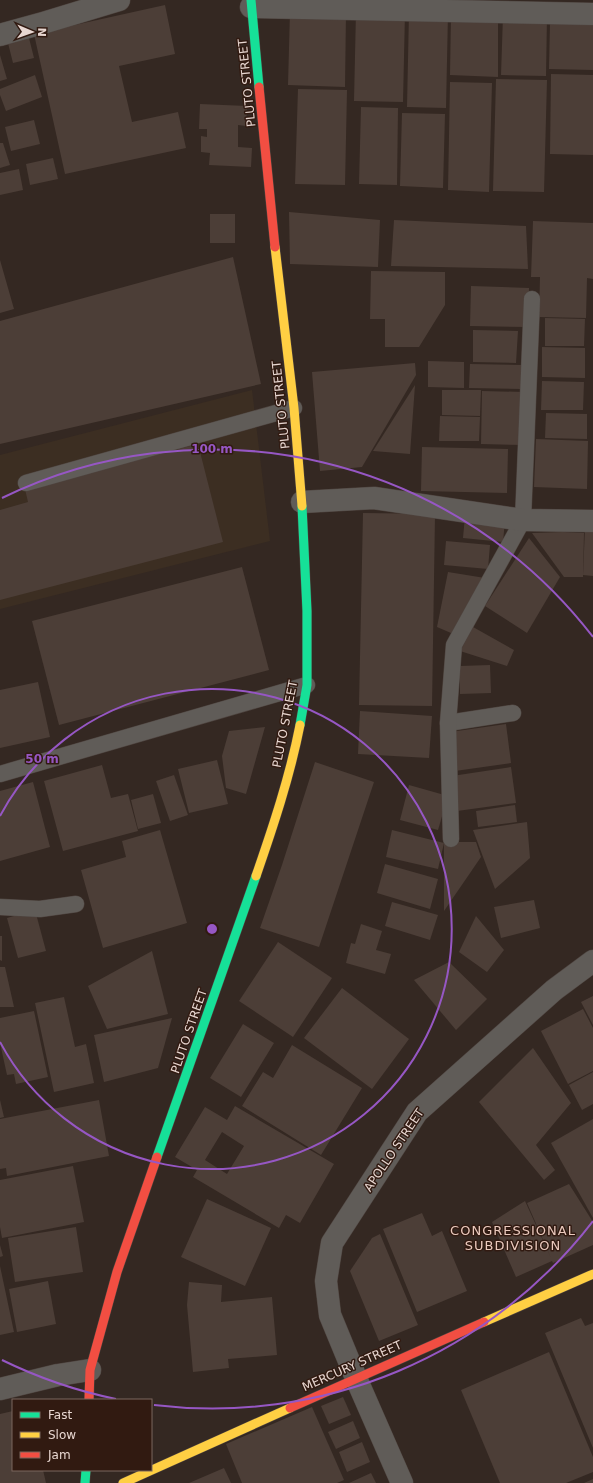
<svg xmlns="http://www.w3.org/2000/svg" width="593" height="1483" viewBox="0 0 593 1483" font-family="'DejaVu Sans',sans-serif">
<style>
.commercial{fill:#3c2e22}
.building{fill:#4c3e37;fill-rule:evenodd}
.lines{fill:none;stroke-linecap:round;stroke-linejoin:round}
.lane-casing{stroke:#4f4540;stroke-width:17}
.street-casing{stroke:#4f4540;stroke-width:23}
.fast-casing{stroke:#4f4540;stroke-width:10}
.slow-casing{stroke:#4f4540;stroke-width:10}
.jam-casing{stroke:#4f4540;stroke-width:10}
.lane{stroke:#605c58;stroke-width:16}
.street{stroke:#605c58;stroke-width:22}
.fast{stroke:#16e098;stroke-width:9}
.slow{stroke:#ffcf43;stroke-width:9}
.jam{stroke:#f24e42;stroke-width:9}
.ring{fill:none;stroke:#9657c4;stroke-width:2}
.labels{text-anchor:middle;stroke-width:3;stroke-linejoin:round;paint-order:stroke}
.street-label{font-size:12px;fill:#e8d7d1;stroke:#311a11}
.neighbourhood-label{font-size:13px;letter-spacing:1px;fill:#ebcabe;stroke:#311a11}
.centre{fill:#9657c4;stroke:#311a11;stroke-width:2}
.ring-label{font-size:12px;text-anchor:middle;font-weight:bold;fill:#9657c4;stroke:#311a11;stroke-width:3;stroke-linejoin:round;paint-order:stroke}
</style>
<rect width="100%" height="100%" fill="#342822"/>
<polygon class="commercial" points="252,390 270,541 0,609 0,455"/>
<g class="building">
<polygon points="165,5 175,54 119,66 132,122 178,112 186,148 65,174 34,34"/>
<polygon points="290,11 346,12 345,87 288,85"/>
<polygon points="356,11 405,12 403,102 354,101"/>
<polygon points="409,12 448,13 446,108 407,107"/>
<polygon points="451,15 498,18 498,77 450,75"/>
<polygon points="503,15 547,16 546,76 501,75"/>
<polygon points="550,23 593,24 593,70 549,69"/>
<polygon points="29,38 34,58 13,63 8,43"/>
<polygon points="0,55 7,79 0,81"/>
<polygon points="551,74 593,75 593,155 550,154"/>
<polygon points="35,75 42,97 6,111 0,95 0,89"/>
<polygon points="496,79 547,80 544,192 493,191"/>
<polygon points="450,82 492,83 489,192 448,190"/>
<polygon points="298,89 347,90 345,185 295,184"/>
<polygon points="200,104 247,106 246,126 238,125 238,147 252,148 251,167 209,165 210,153 201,152 201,136 207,137 207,129 199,129"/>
<polygon points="361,107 398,108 397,185 359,184"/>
<polygon points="402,113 445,114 443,188 400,186"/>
<polygon points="34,120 40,144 11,151 5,127"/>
<polygon points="0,143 3,143 10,165 0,168"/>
<polygon points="53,158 58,179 30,185 26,164"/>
<polygon points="19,169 23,190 0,195 0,173"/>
<polygon points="289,212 380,220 378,267 290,264"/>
<rect x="210" y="214" width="25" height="29"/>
<polygon points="394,220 526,226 528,269 391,266"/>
<polygon points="533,221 593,223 593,279 587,278 586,318 539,317 540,277 531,277"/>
<polygon points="233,257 261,384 0,444 0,321"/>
<polygon points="0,260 14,309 0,313"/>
<polygon points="371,271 445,272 445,305 419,347 385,347 385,319 370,319"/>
<polygon points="471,286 529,288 528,327 470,326"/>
<polygon points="545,318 585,319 584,346 545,346"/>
<polygon points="473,330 518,331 516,363 473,362"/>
<polygon points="542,347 585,348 585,378 542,377"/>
<polygon points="428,361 464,362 464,388 428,387"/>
<polygon points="415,363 416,375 362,467 320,471 312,372"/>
<polygon points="470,364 522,365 521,389 469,388"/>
<polygon points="542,381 584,382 583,410 541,410"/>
<polygon points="415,385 410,454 373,451"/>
<polygon points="442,390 481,390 480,416 442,415"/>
<polygon points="482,391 524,392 524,445 481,444"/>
<polygon points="546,413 587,414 587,439 545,438"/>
<polygon points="440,416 480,417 479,441 439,441"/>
<polygon points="536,439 588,441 587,489 534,487"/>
<polygon points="198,444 223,542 0,600 0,510 28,502 25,489"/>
<polygon points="422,447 508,449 507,493 421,491"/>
<polygon points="363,513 435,514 432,706 359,705"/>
<polygon points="465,516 505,520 503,542 463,538"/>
<polygon points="585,528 593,528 593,576 583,575"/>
<polygon points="563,532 584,533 583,577 564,577 532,533"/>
<polygon points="529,538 560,577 527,633 485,606"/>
<polygon points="446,541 490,545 488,569 444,565"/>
<polygon points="242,567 269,670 59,725 32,621"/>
<polygon points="448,572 485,578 458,636 437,627"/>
<polygon points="473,627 514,650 507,666 460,651"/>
<polygon points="490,665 491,693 460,694 460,666"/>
<polygon points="38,682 50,737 0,748 0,690"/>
<polygon points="360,711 432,716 429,758 358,754"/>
<polygon points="506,724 511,763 455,771 450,732"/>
<polygon points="265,727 246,794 226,788 222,756 229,731"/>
<polygon points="217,760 228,804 189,813 178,769"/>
<polygon points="315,762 374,782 319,947 260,928 282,865"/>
<polygon points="102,765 111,798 128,794 138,831 63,851 44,781"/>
<polygon points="511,767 516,803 457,811 452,776"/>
<polygon points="174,775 188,815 170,821 156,781"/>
<polygon points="33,782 50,847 0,861 0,791"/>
<polygon points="409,785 448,796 438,830 400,820"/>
<polygon points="153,794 161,823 138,829 131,800"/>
<polygon points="515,805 517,822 478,827 476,811"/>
<polygon points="527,822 530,858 495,889 473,830"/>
<polygon points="160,830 187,923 103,948 81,870 126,857 122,841"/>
<polygon points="392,830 444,843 438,869 386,857"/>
<polygon points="444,842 476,842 481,857 444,911"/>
<polygon points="385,864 438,879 430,909 377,893"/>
<polygon points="534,900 540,928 501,938 494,907"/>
<polygon points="392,902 438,915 430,940 385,926"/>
<polygon points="35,910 46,951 18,958 7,918"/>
<polygon points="476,916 504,950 487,972 459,952"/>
<polygon points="361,924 382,931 376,950 391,954 385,974 346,963 351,943 355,944"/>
<polygon points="0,936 2,936 2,961 0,960"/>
<polygon points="278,942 332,978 293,1037 239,1001"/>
<polygon points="152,951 168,1014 107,1029 88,986"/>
<polygon points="449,962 487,999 456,1030 414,980"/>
<polygon points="0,967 5,967 14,1007 0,1007"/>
<polygon points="342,988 409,1039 372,1089 304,1038"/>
<polygon points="593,996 593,1025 581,1002"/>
<polygon points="64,997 75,1047 86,1044 94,1083 54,1092 35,1003"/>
<polygon points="583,1009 593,1028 593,1071 568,1084 541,1031"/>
<polygon points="34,1011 48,1077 16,1084 14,1074 7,1075 0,1043 0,1018"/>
<polygon points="172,1018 158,1068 104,1082 94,1035"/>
<polygon points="243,1024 274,1043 241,1097 210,1078"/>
<polygon points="292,1045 362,1088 321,1155 242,1106 263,1072 273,1078"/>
<polygon points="533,1048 571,1103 536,1145 555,1170 544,1180 479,1102"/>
<polygon points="593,1072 593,1104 582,1110 569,1085"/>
<polygon points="0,1100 4,1117 0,1118"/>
<polygon points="99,1100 109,1156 7,1176 6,1168 0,1169 0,1119"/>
<path d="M 235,1106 L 334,1164 L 300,1223 L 286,1215 L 279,1228 L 193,1177 L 197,1170 L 175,1157 L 205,1107 L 227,1120 ZM 222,1132 L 244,1146 L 227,1174 L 205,1160 Z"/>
<polygon points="593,1119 593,1218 551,1143"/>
<polygon points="73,1166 84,1222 2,1238 0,1227 0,1180"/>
<polygon points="569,1184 593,1222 593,1245 553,1263 552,1261 516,1277 492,1222 525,1201 551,1258 527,1203"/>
<polygon points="207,1199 271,1228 245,1286 181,1257"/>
<polygon points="422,1213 432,1236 442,1231 467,1291 417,1312 383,1229"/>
<polygon points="76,1227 83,1272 15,1282 8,1238"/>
<polygon points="380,1234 418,1325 379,1341 350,1271 372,1238"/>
<polygon points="0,1245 3,1256 0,1257"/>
<polygon points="0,1266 14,1332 0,1335"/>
<polygon points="48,1281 56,1324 17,1332 9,1289"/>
<polygon points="189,1282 222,1285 221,1302 272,1297 277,1355 228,1359 229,1368 193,1372 187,1305"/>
<polygon points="581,1318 585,1326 593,1323 593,1448 545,1333"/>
<polygon points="549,1352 593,1457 593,1472 566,1483 500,1483 461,1390"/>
<polygon points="343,1397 351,1415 329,1424 321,1406"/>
<polygon points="312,1407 344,1480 337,1483 242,1483 226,1444"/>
<polygon points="13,1411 13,1470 43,1470 46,1483 0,1483 0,1414"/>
<polygon points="353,1421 360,1438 336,1449 328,1432"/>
<polygon points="362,1442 370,1462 347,1472 339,1452"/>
<polygon points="224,1468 231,1483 189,1483"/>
<polygon points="371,1473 376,1483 349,1483"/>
<polygon points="593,1479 593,1483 584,1483"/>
</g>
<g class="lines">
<defs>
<g id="lane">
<polyline points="26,483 294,408"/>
<polyline points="448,723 513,713"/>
<polyline points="0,774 307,685"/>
<polyline points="451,839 448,723 454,645 523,520 532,299"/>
<polyline points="0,907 40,909 76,904"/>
</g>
<g id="street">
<polyline points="251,7 593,14"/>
<polyline points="0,35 43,23 119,0"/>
<polyline points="302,502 374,498 523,520 593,521"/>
<polyline points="0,1389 58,1375 90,1370"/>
<polyline points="402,1483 356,1378 330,1315 326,1281 332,1243 417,1112 554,990 593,961"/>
</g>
<g id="fast">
<polyline points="251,0 259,87"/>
<polyline points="300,725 307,685 307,611 302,506"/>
<polyline points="157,1157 256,876"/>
<polyline points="85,1483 86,1470"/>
</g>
<g id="slow">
<polyline points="275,247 294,408 302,506"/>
<path d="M 256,876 C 273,827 290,776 300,725"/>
<polyline points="484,1322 593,1274"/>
<polyline points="123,1483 290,1408"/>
</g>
<g id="jam">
<polyline points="259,87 275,247"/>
<polyline points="89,1400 90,1370 117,1272 157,1157"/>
<polyline points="290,1408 484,1322"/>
</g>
</defs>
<use href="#lane" class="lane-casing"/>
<use href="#street" class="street-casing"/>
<use href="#fast" class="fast-casing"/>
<use href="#slow" class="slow-casing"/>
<use href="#jam" class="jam-casing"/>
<use href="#lane" class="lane"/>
<use href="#street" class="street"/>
<use href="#fast" class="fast"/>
<use href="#slow" class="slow"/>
<use href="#jam" class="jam"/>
</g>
<g class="ring">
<path d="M0 816A240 240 0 1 1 0 1042"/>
<path d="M593 1221A480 480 0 0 1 154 1405M116 1399A480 480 0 0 1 2 1360M2 498A480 480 0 0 1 593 637"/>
</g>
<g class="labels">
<g class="street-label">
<text transform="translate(247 83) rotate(-96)" y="4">PLUTO STREET</text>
<text transform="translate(281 405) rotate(-96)" y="4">PLUTO STREET</text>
<text transform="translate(285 724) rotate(-79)" y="4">PLUTO STREET</text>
<text transform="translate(189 1031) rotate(-71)" y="4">PLUTO STREET</text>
<text transform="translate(394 1150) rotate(-56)" y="4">APOLLO STREET</text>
<text transform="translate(352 1366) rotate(-24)" y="4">MERCURY STREET</text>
</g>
<g class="neighbourhood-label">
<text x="513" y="1235">CONGRESSIONAL<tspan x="513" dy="15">SUBDIVISION</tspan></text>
</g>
</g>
<circle cx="212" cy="929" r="6" class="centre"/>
<g class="ring-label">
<text x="212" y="453">100 m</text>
<text x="42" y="763">50 m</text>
</g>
<rect x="12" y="1399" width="140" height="72" fill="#311a11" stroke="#7a665e"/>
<rect x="20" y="1412" width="20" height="6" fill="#16e098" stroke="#7a665e"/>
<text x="48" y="1419" font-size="12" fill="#e8d7d1">Fast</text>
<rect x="20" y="1432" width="20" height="6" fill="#ffcf43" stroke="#7a665e"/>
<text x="48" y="1439" font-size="12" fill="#e8d7d1">Slow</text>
<rect x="20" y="1452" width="20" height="6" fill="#f24e42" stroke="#7a665e"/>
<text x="48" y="1459" font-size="12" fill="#e8d7d1">Jam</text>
<g transform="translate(32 32) rotate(92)" stroke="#311a11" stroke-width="3" paint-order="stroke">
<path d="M0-3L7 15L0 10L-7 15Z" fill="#e8d7d1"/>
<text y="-6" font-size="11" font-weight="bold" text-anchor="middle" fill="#e8d7d1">N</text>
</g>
</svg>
